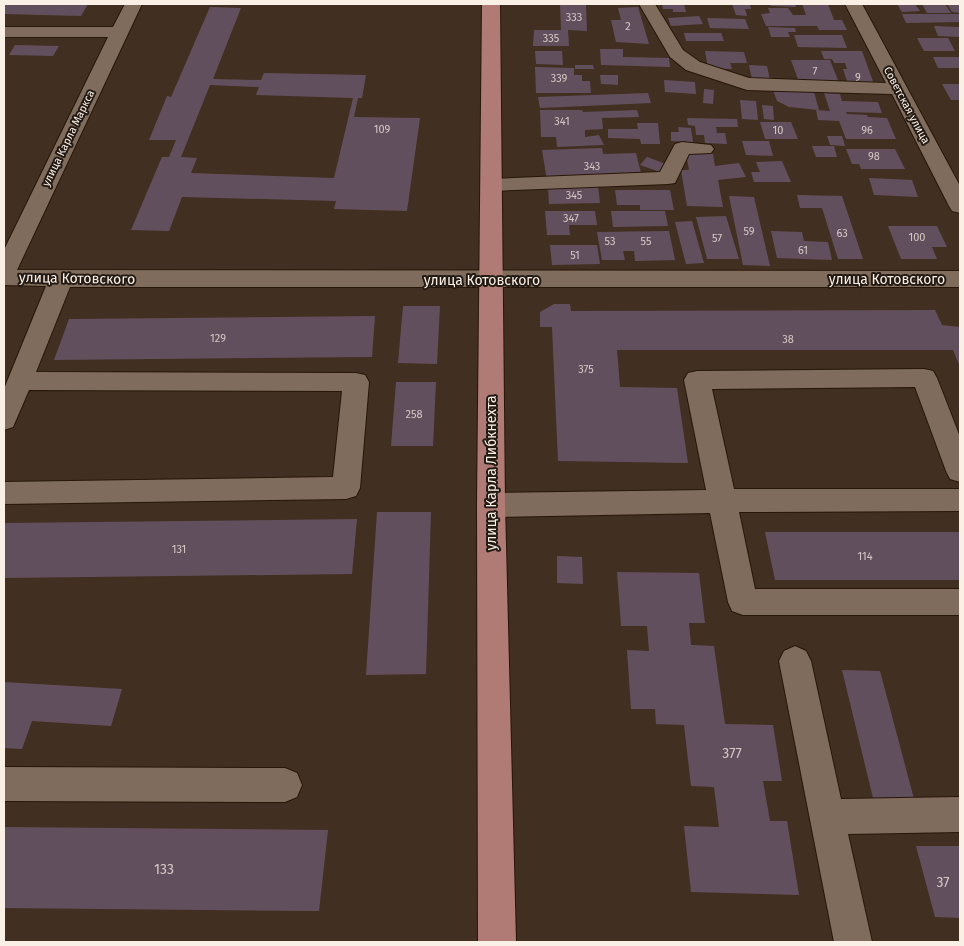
<svg xmlns="http://www.w3.org/2000/svg" width="964" height="946" viewBox="0 0 964 946" font-family="'Fira Sans',sans-serif">
<style>
.building{fill:#624f5e;fill-rule:evenodd}
.lines{fill:none;stroke-linecap:round;stroke-linejoin:round}
.minor-casing{stroke:#271709;stroke-width:2}
.major-casing{stroke:#271709;stroke-width:2}
.minor{fill:#806c5c;fill-rule:evenodd}
.major{fill:#af7b74;fill-rule:evenodd}
.labels{text-anchor:middle;stroke-width:4;stroke-linejoin:round;paint-order:stroke}
.number-label{font-size:11px;fill:#d5c8c4}
.far-street-label{font-size:11px;fill:#fbf0e6;stroke:#221a13}
.street-label{font-size:14px;fill:#fbf0e6;stroke:#221a13}
.near-number-label{font-size:14px;fill:#d5c8c4}
</style>
<rect width="100%" height="100%" fill="#413021"/>
<g class="building">
<polygon points="4,4 88,4 81,16 4,14"/>
<polygon points="560,4 586,4 587,31 568,30 569,46 533,46 534,30 561,30"/>
<polygon points="662,4 684,4 686,12 673,12 673,9 663,9"/>
<polygon points="732,4 750,4 751,9 745,9 747,16 736,15"/>
<polygon points="770,4 795,4 796,7 771,6"/>
<polygon points="802,4 828,4 834,20 842,20 847,30 819,30 817,26 766,26 761,14 770,13 768,8 788,8 793,15 806,15"/>
<polygon points="897,4 915,4 920,11 902,12"/>
<polygon points="922,4 945,4 951,13 927,13"/>
<polygon points="947,4 960,4 960,13 952,12"/>
<path d="M 210,7 L 241,8 L 213,79 L 261,80 L 264,73 L 366,75 L 362,98 L 358,98 L 354,117 L 420,118 L 407,211 L 334,209 L 336,201 L 182,197 L 169,231 L 131,230 L 162,157 L 169,157 L 176,140 L 149,140 L 167,96 L 171,97 ZM 210,85 L 259,87 L 256,95 L 353,98 L 334,178 L 191,173 L 197,158 L 181,157 Z"/>
<polygon points="638,7 649,44 616,42 611,20 621,20 618,8"/>
<polygon points="902,14 960,14 960,22 906,23"/>
<polygon points="699,16 703,24 671,26 668,18"/>
<polygon points="707,18 745,19 749,29 710,28"/>
<polygon points="934,26 959,27 960,37 938,36"/>
<polygon points="768,27 795,28 796,32 788,32 790,37 771,37"/>
<polygon points="684,33 721,33 724,41 686,41"/>
<polygon points="794,35 842,35 847,48 798,47"/>
<polygon points="917,38 948,38 955,51 924,51"/>
<polygon points="15,45 59,46 53,56 9,55"/>
<polygon points="600,49 623,49 623,57 669,58 670,67 601,65"/>
<polygon points="535,51 562,51 563,65 536,64"/>
<polygon points="705,51 744,52 747,63 730,63 732,69 708,68"/>
<polygon points="821,51 862,51 874,84 848,84 843,69 847,69 845,63 834,63 832,59 824,59"/>
<polygon points="933,57 960,57 960,68 938,68"/>
<polygon points="791,60 830,60 839,83 799,82"/>
<polygon points="575,65 593,65 594,69 575,69"/>
<polygon points="749,65 767,66 770,80 752,79"/>
<polygon points="535,67 574,68 574,75 582,75 582,81 590,81 591,93 536,93"/>
<polygon points="600,75 618,75 618,85 601,84"/>
<polygon points="664,80 695,82 696,94 665,92"/>
<polygon points="942,84 960,84 960,100 951,100"/>
<polygon points="704,89 714,90 713,104 703,103"/>
<polygon points="773,90 814,92 819,110 789,107 777,101"/>
<polygon points="648,93 651,103 540,108 538,97"/>
<polygon points="824,93 840,94 842,101 878,102 882,113 846,112 847,114 867,115 868,117 887,118 896,139 846,139 839,121 818,120 816,110 830,111"/>
<polygon points="740,100 756,101 758,120 742,119"/>
<polygon points="762,105 773,106 774,120 764,119"/>
<polygon points="540,110 582,110 583,112 637,110 639,117 602,118 603,129 585,130 585,137 599,135 604,145 557,147 556,137 541,137"/>
<polygon points="687,118 737,119 738,127 716,127 717,133 725,133 727,144 705,143 704,135 696,135 695,126 688,125"/>
<polygon points="760,122 791,122 798,139 765,139"/>
<polygon points="637,123 658,123 660,144 641,144 640,139 608,138 608,129 638,129"/>
<polygon points="678,127 691,128 693,142 671,141 671,132 679,132"/>
<polygon points="827,136 842,136 845,146 830,145"/>
<polygon points="742,141 769,141 773,156 746,155"/>
<polygon points="812,146 834,146 837,157 816,157"/>
<polygon points="602,148 603,154 636,153 642,177 547,180 542,150"/>
<polygon points="846,149 895,149 905,169 861,169 859,164 852,164"/>
<polygon points="686,154 713,154 715,166 739,163 746,177 718,180 723,207 687,206 681,170 689,170"/>
<polygon points="647,157 666,164 660,172 640,165"/>
<polygon points="782,161 791,182 754,182 751,172 760,172 756,162"/>
<polygon points="869,178 912,180 918,197 874,195"/>
<polygon points="598,186 600,203 549,204 548,187"/>
<polygon points="615,190 670,190 674,210 640,210 640,205 617,205"/>
<polygon points="797,195 842,196 863,259 838,259 822,208 800,208"/>
<polygon points="729,196 754,197 770,266 743,265"/>
<polygon points="545,211 595,211 597,225 569,225 570,235 547,235"/>
<polygon points="611,211 665,211 668,226 613,227"/>
<polygon points="726,216 739,259 707,259 696,217"/>
<polygon points="692,221 704,263 686,264 675,222"/>
<polygon points="888,226 937,226 947,247 932,247 937,259 901,259"/>
<polygon points="669,231 675,260 635,261 634,251 623,251 625,260 602,260 597,232"/>
<polygon points="771,231 802,232 804,241 828,242 832,260 777,258"/>
<polygon points="550,245 597,245 600,264 552,265"/>
<polygon points="554,304 570,304 571,311 935,310 942,325 960,327 960,367 953,350 617,350 620,387 677,388 688,463 558,461 552,327 540,327 540,312"/>
<polygon points="403,306 440,306 437,364 398,363"/>
<polygon points="375,316 372,357 54,360 69,319"/>
<polygon points="396,382 436,382 433,446 391,446"/>
<polygon points="377,512 431,512 426,674 366,675"/>
<polygon points="357,519 352,574 4,578 4,523"/>
<polygon points="765,532 960,532 960,580 775,580"/>
<polygon points="557,556 582,557 583,584 557,583"/>
<polygon points="617,572 699,573 705,623 689,623 691,645 714,646 725,724 773,725 782,781 763,781 770,821 787,821 799,895 691,892 684,826 719,827 714,787 691,786 684,725 656,724 655,709 631,709 627,650 649,651 647,626 621,626"/>
<polygon points="842,670 880,671 914,799 873,798"/>
<polygon points="4,682 122,689 111,726 32,721 22,749 4,748"/>
<polygon points="4,827 328,830 319,911 4,908"/>
<polygon points="916,846 960,846 960,918 935,917"/>
</g>
<g class="lines">
<defs>
<g id="minor">
<polygon points="125,4 142,4 17,270 960,271 960,287 70,287 36,372 356,373 365,375 369,382 360,488 356,496 346,499 4,504 4,482 333,477 342,391 29,390 13,427 4,430 4,389 46,286 4,285 4,250 108,37 4,37 4,27 113,27"/>
<polygon points="639,4 655,4 683,50 700,62 749,78 886,83 845,4 862,4 960,186 960,213 952,211 949,206 892,94 747,90 686,70 670,57"/>
<polygon points="682,142 711,145 714,149 711,153 689,154 675,183 668,184 492,191 485,190 481,185 485,180 492,179 660,172 675,144"/>
<polygon points="924,369 933,371 937,378 960,437 960,482 950,479 946,471 915,387 712,389 734,489 960,489 960,511 739,512 755,589 960,589 960,615 743,615 732,611 728,602 710,513 491,517 481,513 477,505 481,497 491,493 706,490 684,380 688,373 697,371"/>
<polygon points="795,646 806,651 811,661 841,799 960,797 960,832 848,834 872,942 834,942 779,661 784,651"/>
<polygon points="4,767 285,768 297,773 302,785 297,797 285,802 4,801"/>
</g>
<polygon id="major" points="482,4 500,4 505,505 516,942 478,942 477,505"/>
</defs>
<use href="#minor" class="minor-casing"/>
<use href="#major" class="major-casing"/>
<use href="#minor" class="minor"/>
<use href="#major" class="major"/>
</g>
<g class="labels">
<g class="number-label">
<text x="574" y="21">333</text>
<text x="628" y="30">2</text>
<text x="551" y="42">335</text>
<text x="815" y="75">7</text>
<text x="858" y="81">9</text>
<text x="559" y="82">339</text>
<text x="562" y="125">341</text>
<text x="382" y="133">109</text>
<text x="778" y="134">10</text>
<text x="867" y="134">96</text>
<text x="874" y="160">98</text>
<text x="592" y="170">343</text>
<text x="574" y="199">345</text>
<text x="571" y="222">347</text>
<text x="749" y="235">59</text>
<text x="842" y="237">63</text>
<text x="917" y="241">100</text>
<text x="717" y="242">57</text>
<text x="610" y="245">53</text>
<text x="646" y="245">55</text>
<text x="803" y="254">61</text>
<text x="575" y="259">51</text>
<text x="218" y="342">129</text>
<text x="788" y="343">38</text>
<text x="586" y="373">375</text>
<text x="414" y="418">258</text>
<text x="179" y="553">131</text>
<text x="865" y="560">114</text>
</g>
<g class="far-street-label">
<text transform="translate(907 105) rotate(62)" y="4">Советская улица</text>
<text transform="translate(68 138) rotate(-64)" y="4">улица Карла Маркса</text>
</g>
<g class="street-label">
<text transform="translate(77 278) rotate(1)" y="5">улица Котовского</text>
<text x="887" y="284">улица Котовского</text>
<text x="482" y="285">улица Котовского</text>
<text transform="translate(491 473) rotate(-90)" y="5">улица Карла Либкнехта</text>
</g>
<g class="near-number-label">
<text x="732" y="758">377</text>
<text x="164" y="874">133</text>
<text x="943" y="887">37</text>
</g>
</g>
<rect width="964" height="946" fill="none" stroke="#fbf0e6" stroke-width="10"/>
</svg>
